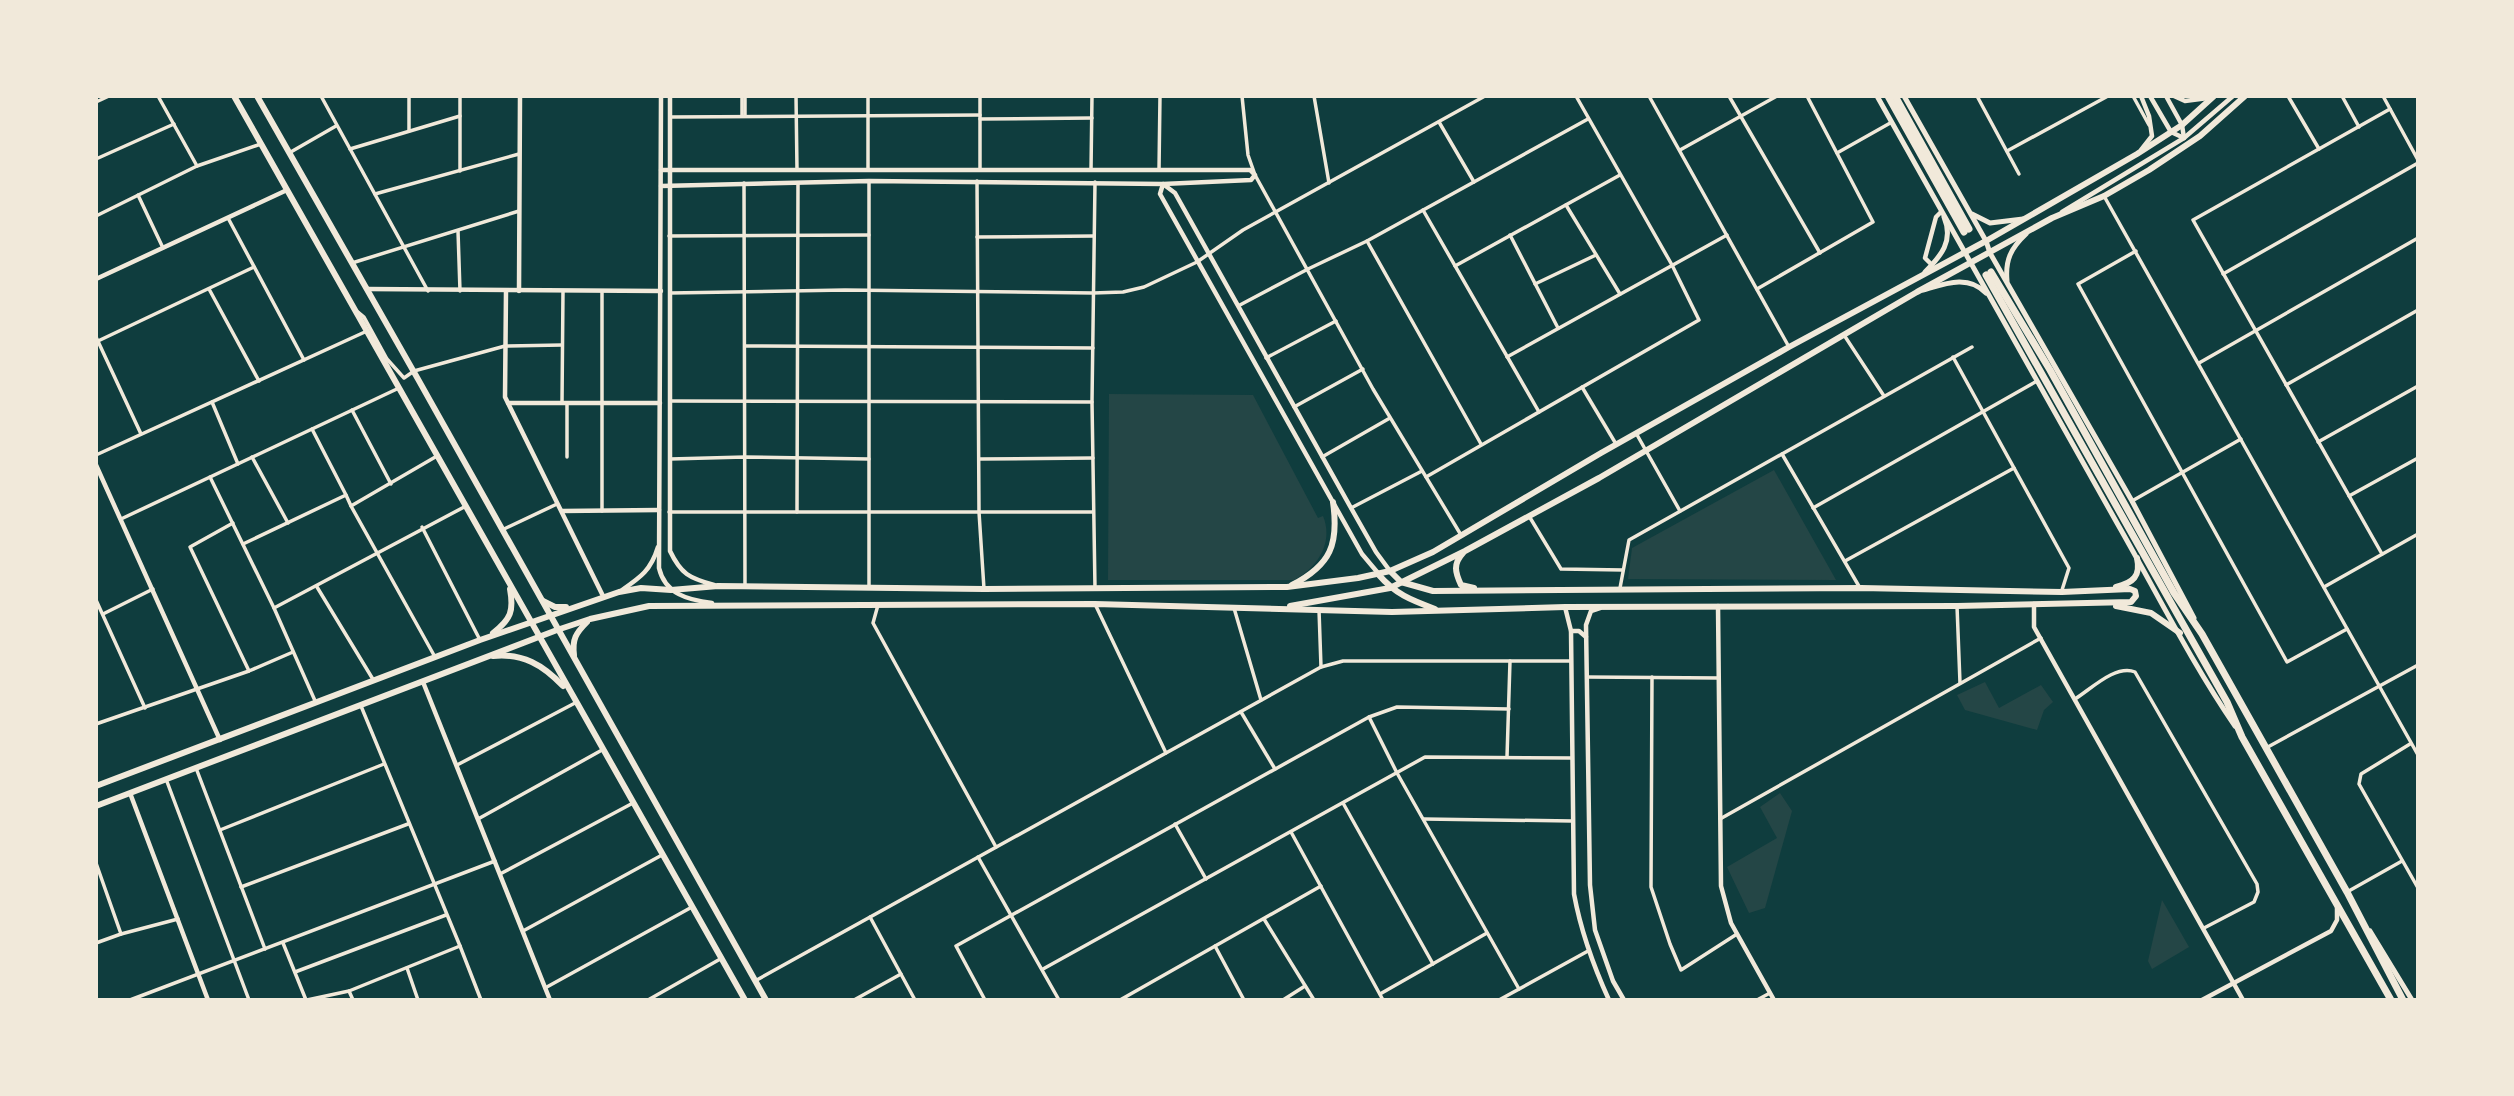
<svg xmlns="http://www.w3.org/2000/svg" width="2514" height="1096" viewBox="0 0 2514 1096" font-family="'Space Grotesk',sans-serif">
<style>
.green{fill:#244646}
.lines{fill:none;stroke-linecap:round;stroke-linejoin:round}
.minor{stroke:#f1e9da;stroke-width:3.5}
.tertiary{stroke:#f1e9da;stroke-width:4.5}
.secondary{stroke:#f1e9da;stroke-width:5}
.primary{stroke:#f1e9da;stroke-width:6}
.motorway{stroke:#f1e9da;stroke-width:7}
</style>
<rect width="100%" height="100%" fill="#0f3d3e"/>
<g class="green">
<path d="M 1109,394 L 1253,395 L 1318,518 L 1323,516 C 1334,543 1317,568 1294,580 L 1108,580 Z"/>
<polygon points="1774,470 1836,580 1628,579 1632,548"/>
<polygon points="1985,682 1999,708 2041,685 2053,702 2044,710 2037,730 1965,710 1957,695"/>
<polygon points="1780,793 1792,811 1765,908 1749,913 1727,867 1777,838 1760,807"/>
<polygon points="2162,900 2189,947 2152,969 2148,961"/>
</g>
<g class="lines">
<g class="minor">
<polyline points="158,96 197,166"/>
<polyline points="321,96 428,291"/>
<polyline points="460,96 460,171"/>
<polyline points="796,96 797,170"/>
<polyline points="868,96 868,170"/>
<polyline points="980,96 980,170"/>
<polyline points="1242,96 1248,155 1255,175 1373,389 1461,535"/>
<polyline points="1314,96 1329,183"/>
<polyline points="1649,96 1789,347"/>
<polyline points="1729,96 1820,253"/>
<polyline points="1977,96 2019,174"/>
<polyline points="2133,96 2149,125"/>
<polyline points="2288,96 2319,149"/>
<polyline points="2342,96 2359,127"/>
<polyline points="2383,96 2418,160"/>
<polyline points="96,102 109,96"/>
<polyline points="742,116 742,96"/>
<polyline points="745,116 745,96"/>
<polyline points="670,117 980,115"/>
<polyline points="980,119 1092,118"/>
<polyline points="1439,122 1474,182"/>
<polyline points="409,131 409,96"/>
<polyline points="350,149 460,116"/>
<polyline points="1680,150 1777,96"/>
<polyline points="2007,151 2108,96"/>
<polyline points="289,153 336,126"/>
<polyline points="1837,153 1892,122"/>
<polyline points="96,159 174,124"/>
<polyline points="1091,170 1092,96"/>
<polyline points="1159,170 1160,96"/>
<polyline points="869,181 869,588"/>
<polyline points="977,181 979,512 984,589"/>
<polyline points="1095,182 1092,402 1095,588"/>
<polyline points="744,183 745,586"/>
<polyline points="375,194 519,154"/>
<polyline points="138,195 163,248"/>
<polyline points="2104,196 2418,755"/>
<polyline points="1566,205 1620,294"/>
<polyline points="1423,210 1539,412"/>
<polyline points="96,216 197,166 261,144"/>
<polyline points="228,218 304,360"/>
<polyline points="458,231 460,291"/>
<polyline points="1510,235 1558,328"/>
<polyline points="669,236 869,235"/>
<polyline points="977,237 1094,236"/>
<polyline points="1367,241 1481,444"/>
<polyline points="2136,251 2078,284 2287,662 2347,629"/>
<polyline points="352,263 519,211"/>
<polyline points="1455,266 1620,175"/>
<polyline points="2223,274 2418,163"/>
<polyline points="1535,284 1596,255"/>
<polyline points="209,289 259,381"/>
<polyline points="1757,289 1873,222 1807,96"/>
<polyline points="602,291 602,511"/>
<polyline points="670,293 845,290 1093,293 1123,292 1144,287 1197,262 1243,230 1485,96"/>
<polyline points="1238,306 1308,269 1367,241 1588,119"/>
<polyline points="358,312 364,317 387,359 404,378 414,371 505,346 562,345"/>
<polyline points="1844,335 1884,396"/>
<polyline points="96,337 141,434"/>
<polyline points="98,341 254,267"/>
<polyline points="746,346 1093,348"/>
<polyline points="1507,357 1727,235"/>
<polyline points="1953,357 2069,568 2062,590"/>
<polyline points="1266,358 1336,321"/>
<polyline points="2199,363 2418,238"/>
<polyline points="2286,385 2418,310"/>
<polyline points="1582,387 1616,444"/>
<polyline points="670,401 1092,402"/>
<polyline points="212,402 238,464"/>
<polyline points="562,403 563,291"/>
<polyline points="1294,407 1363,369"/>
<polyline points="352,410 391,484"/>
<polyline points="312,429 346,495"/>
<polyline points="1636,433 1680,511"/>
<polyline points="2318,442 2418,386"/>
<polyline points="1782,454 1860,588"/>
<polyline points="96,455 367,331"/>
<polyline points="252,457 288,523"/>
<polyline points="567,457 567,403"/>
<polyline points="1322,457 1390,418"/>
<polyline points="670,459 745,457 869,459"/>
<polyline points="979,459 1093,458"/>
<polyline points="210,477 274,608 316,703"/>
<polyline points="1426,477 1699,320 1672,265 1576,96"/>
<polyline points="2349,496 2418,458"/>
<polyline points="2132,501 2241,439"/>
<polyline points="351,506 435,657"/>
<polyline points="1351,508 1422,471"/>
<polyline points="1813,508 2037,381"/>
<polyline points="669,512 1093,512"/>
<polyline points="797,512 798,183"/>
<polyline points="1529,516 1561,569 1623,570"/>
<polyline points="121,519 399,388"/>
<polyline points="233,523 190,547 249,671"/>
<polyline points="422,527 480,640"/>
<polyline points="504,529 557,504"/>
<polyline points="243,544 346,495 351,506 437,456"/>
<polyline points="2382,554 2193,220 2390,109"/>
<polyline points="1845,561 2014,468"/>
<polyline points="317,587 374,681"/>
<polyline points="2324,587 2418,534"/>
<polyline points="1620,588 1629,540 1972,347"/>
<polyline points="96,600 145,708"/>
<polyline points="1095,604 1166,753"/>
<polyline points="878,605 873,623 996,847"/>
<polyline points="1957,606 1960,683"/>
<polyline points="274,608 466,506"/>
<polyline points="1234,608 1261,700"/>
<polyline points="1319,610 1321,667"/>
<polyline points="103,614 153,589"/>
<polyline points="1587,677 1719,678"/>
<polyline points="1652,677 1651,887 1670,944 1681,970 1737,934"/>
<path d="M 2075,699 C 2091,689 2116,664 2135,672 L 2257,884 L 2258,892 L 2254,902 L 2204,928"/>
<polyline points="361,706 460,946"/>
<polyline points="1241,712 1275,769"/>
<polyline points="1369,717 1397,773 1519,989"/>
<polyline points="96,724 249,671 293,652"/>
<polyline points="2410,744 2361,774 2359,784 2418,888"/>
<polyline points="2266,748 2418,665"/>
<polyline points="1507,757 1510,661"/>
<polyline points="457,765 575,703"/>
<polyline points="196,768 265,949"/>
<polyline points="166,779 249,1000"/>
<polyline points="1343,803 1433,964"/>
<polyline points="478,819 602,750"/>
<polyline points="1424,819 1572,821"/>
<polyline points="1720,819 2041,638"/>
<polyline points="1175,824 1206,879"/>
<polyline points="220,830 384,764"/>
<polyline points="1291,832 1383,1000"/>
<polyline points="978,857 1059,1000"/>
<polyline points="96,863 121,934 96,943"/>
<polyline points="500,874 633,803"/>
<polyline points="241,887 408,824"/>
<polyline points="2347,892 2402,861"/>
<polyline points="870,917 915,1000"/>
<polyline points="1264,919 1314,1000"/>
<polyline points="523,931 662,855"/>
<polyline points="121,934 178,919"/>
<polyline points="283,943 306,1000"/>
<polyline points="1215,946 1244,1000"/>
<polyline points="407,968 418,1000"/>
<polyline points="1043,969 1425,757 1572,758"/>
<polyline points="295,972 446,915"/>
<polyline points="755,981 1321,667 1343,661 1571,661"/>
<polyline points="545,988 692,907"/>
<polyline points="349,991 353,1000"/>
<polyline points="1380,994 1487,933"/>
<polyline points="130,1000 495,861"/>
<polyline points="307,1000 349,991 460,946 481,1000"/>
<polyline points="648,1000 722,958"/>
<polyline points="854,1000 901,974"/>
<polyline points="985,1000 956,946 1010,916 1369,717 1397,707 1509,709"/>
<polyline points="1120,1000 1321,886"/>
<polyline points="1283,1000 1305,986"/>
<polyline points="1499,1000 1588,951"/>
<polyline points="1757,1000 1770,993"/>
</g>
<g class="tertiary">
<path d="M 661,96 L 659,568 C 665,594 688,600 712,603"/>
<path d="M 670,96 L 670,551 C 681,574 689,578 714,585"/>
<polyline points="2141,96 2149,116 2152,136 2141,150"/>
<polyline points="2150,96 2171,132 2184,138 2233,96"/>
<polyline points="2174,96 2185,101 2208,98"/>
<polyline points="661,170 1250,170 1255,175 1251,180 1163,184 869,181 661,186"/>
<polyline points="2062,212 2184,138 2182,125 2166,96"/>
<polyline points="1932,265 1925,258 1936,217 1941,212"/>
<polyline points="96,279 287,190"/>
<polyline points="367,289 661,291"/>
<polyline points="506,291 505,397 603,596"/>
<polyline points="519,291 520,96"/>
<polyline points="508,403 660,403"/>
<polyline points="96,465 220,740"/>
<polyline points="562,511 659,510"/>
<polyline points="1378,573 1362,554 1160,194 1163,184 1175,193 1351,508 1376,552 1390,571"/>
<path d="M 622,590 C 641,577 651,570 658,547"/>
<polyline points="2034,604 2034,627 2243,1000"/>
<polyline points="1718,606 1721,886 1731,923 1774,1000"/>
<path d="M 1565,607 L 1571,631 L 1574,894 C 1581,932 1593,965 1609,1000"/>
<polyline points="1600,608 1591,611 1586,625 1590,885 1595,930 1613,981 1624,1000"/>
<polyline points="1571,631 1579,631 1586,637"/>
<polyline points="423,682 550,1000"/>
<polyline points="130,793 208,1000"/>
<polyline points="2202,1000 2331,931 2337,920 2337,908"/>
</g>
<g class="secondary">
<path d="M 1877,96 C 1958,238 2037,381 2117,523 C 2156,591 2191,662 2235,726"/>
<polyline points="1904,96 1986,241 1990,253 2132,501 2194,618"/>
<polyline points="1972,214 1990,223 2023,219"/>
<path d="M 1925,272 C 1941,256 1954,241 1944,217"/>
<path d="M 2007,281 C 2005,260 2011,248 2026,234"/>
<path d="M 1923,290 C 1944,284 1968,274 1986,293"/>
<polyline points="2370,931 2412,1000"/>
</g>
<g class="primary">
<polyline points="234,96 745,1000"/>
<path d="M 257,96 C 429,396 597,698 766,1000"/>
<path d="M 1463,553 C 1453,564 1455,572 1461,585 L 1474,588"/>
<path d="M 1378,574 C 1395,594 1411,600 1435,609"/>
<path d="M 1292,585 C 1331,565 1339,544 1333,502"/>
<path d="M 2116,587 C 2133,583 2141,576 2137,558"/>
<polyline points="543,601 555,607 566,607"/>
<polyline points="1290,606 1390,588 1465,551 1599,478 1917,292 2052,218 2104,196 2149,170 2200,136 2245,96"/>
<polyline points="2116,606 2151,613 2180,633"/>
<path d="M 493,633 C 511,619 514,611 510,589"/>
<path d="M 574,655 C 572,639 576,633 587,622"/>
<path d="M 493,656 C 523,653 543,665 563,686"/>
<polyline points="96,786 480,640 619,592 641,588 671,590 718,586 984,589 1287,587 1358,578 1390,571 1433,552 1601,453 1789,347 1986,241 2137,154 2182,125 2214,96"/>
<polyline points="96,806 557,630 590,619 649,606 1095,604 1392,612 1565,607 1957,606 2131,602 2136,596 2135,591 2130,589 2062,592 1861,588 1433,591 1401,582 1390,571"/>
</g>
<g class="motorway">
<polyline points="1888,96 1964,232"/>
<polyline points="1895,96 1969,229"/>
<polyline points="1991,272 2050,370 2174,593 2202,634 2347,892 2403,1000"/>
<polyline points="1986,275 2227,702 2242,737 2391,1000"/>
</g>
</g>
<rect width="2514" height="1096" fill="none" stroke="#f1e9da" stroke-width="196"/>
</svg>
